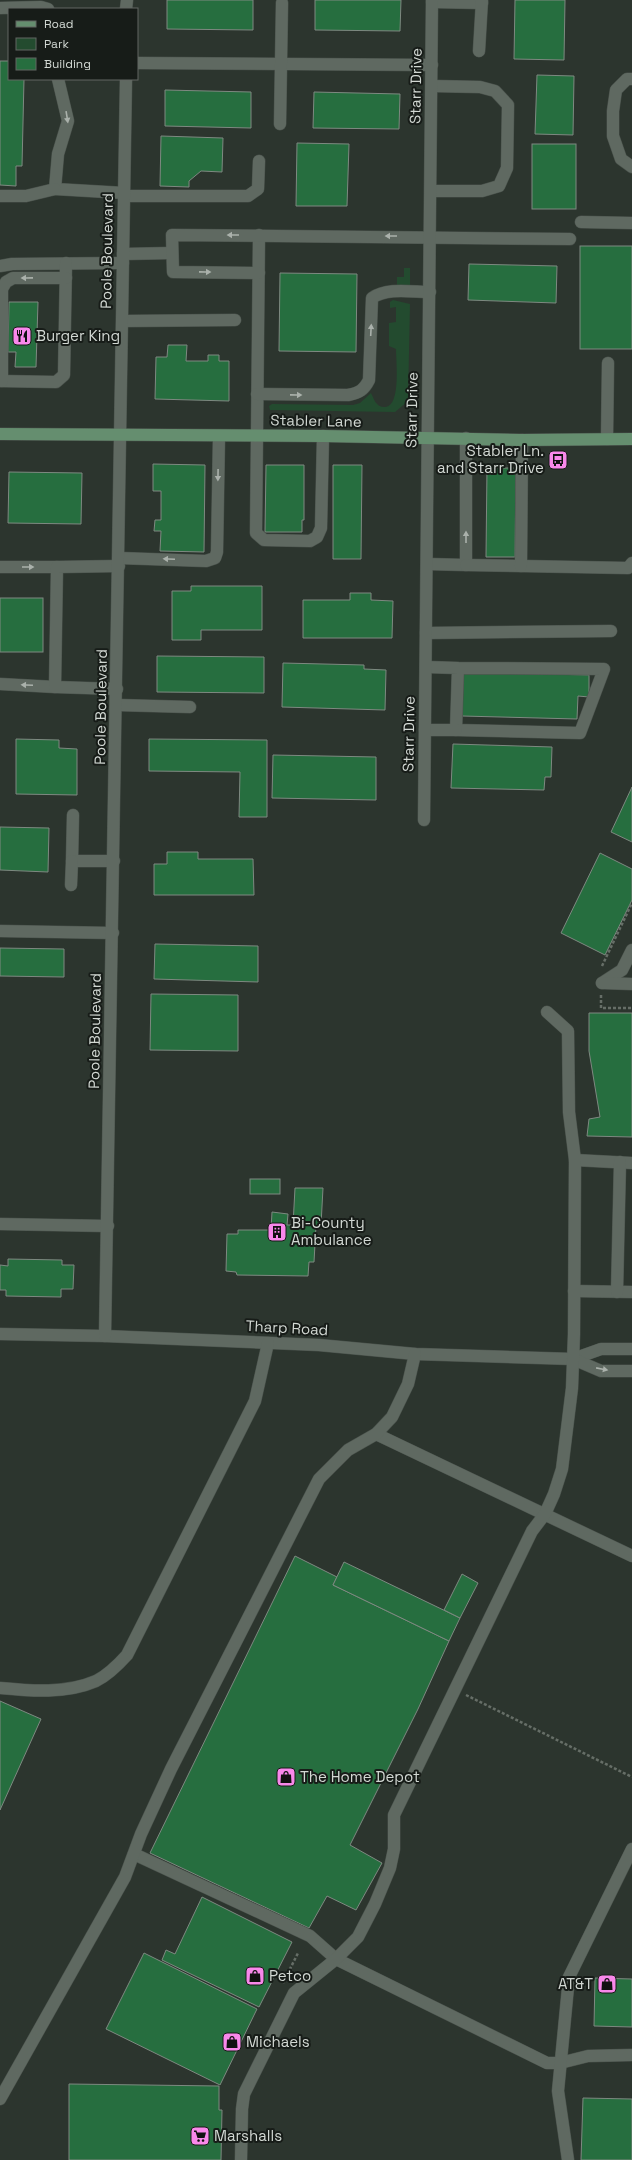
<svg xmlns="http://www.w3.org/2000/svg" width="632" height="2160" viewBox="0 0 632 2160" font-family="'Space Grotesk',sans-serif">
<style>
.green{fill:#234b2f}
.building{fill:#266e3f;stroke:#7e8981}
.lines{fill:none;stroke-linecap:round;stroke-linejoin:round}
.minor-casing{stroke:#49514b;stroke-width:13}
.major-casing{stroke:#49514b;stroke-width:13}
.path{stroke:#666e67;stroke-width:2.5;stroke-dasharray:3 2;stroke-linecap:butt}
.minor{stroke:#5f6961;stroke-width:12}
.major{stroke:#658e6f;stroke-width:12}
.oneway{fill:#aab1ab}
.labels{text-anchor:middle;stroke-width:4;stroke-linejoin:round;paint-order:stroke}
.street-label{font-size:15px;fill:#d2d8d3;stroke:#171c18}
.poi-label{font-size:15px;fill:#d2d8d3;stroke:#171c18;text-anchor:start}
</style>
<rect width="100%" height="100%" fill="#2c352e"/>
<g class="green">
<polygon points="404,268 410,268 410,288 397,287 397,277 404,277"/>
<path d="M 393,300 L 410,304 L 408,401 L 395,412 L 270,410 L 269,406 L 272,404 L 353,405 L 360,403 L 371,393 C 374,399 376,408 386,407 C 401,404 396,362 396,349 L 389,346 L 389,323 L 396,322 L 396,307 L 390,308 L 390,302 Z"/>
</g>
<g class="building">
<polygon points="167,0 253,0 253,30 167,29"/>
<polygon points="315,0 401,0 400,31 315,30"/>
<polygon points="515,0 565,0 564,60 514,59"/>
<polygon points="0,61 9,61 9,79 24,79 22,166 16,166 16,186 0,185"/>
<polygon points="537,75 574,76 573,135 535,134"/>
<polygon points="165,90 251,92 251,128 165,126"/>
<polygon points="314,92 400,94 399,129 313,128"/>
<polygon points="161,136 223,138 222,172 201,171 189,181 189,187 160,186"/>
<polygon points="297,143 349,144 347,206 296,206"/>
<rect x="532" y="144" width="44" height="65"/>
<rect x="580" y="246" width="52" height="103"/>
<polygon points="469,264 557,266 556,303 468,300"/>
<polygon points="280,273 357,274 356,352 279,351"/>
<polygon points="9,302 38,302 36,367 15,367 16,352 8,352"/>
<polygon points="168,345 187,345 186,361 208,361 208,355 219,355 219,361 229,361 229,401 155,399 156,357 167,357"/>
<polygon points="153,464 205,465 204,552 160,551 161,531 154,531 155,520 161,520 161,491 153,491"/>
<polygon points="266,465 304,465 304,520 302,520 302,532 265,532"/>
<polygon points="333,465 362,465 361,559 333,559"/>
<polygon points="487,468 516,468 515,557 486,557"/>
<polygon points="9,472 82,473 81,524 8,523"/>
<polygon points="191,586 262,586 262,630 201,630 201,640 172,640 172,591 191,591"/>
<polygon points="350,593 371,593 371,600 393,601 392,638 303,638 303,600 350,600"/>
<rect x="0" y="598" width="43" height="54"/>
<polygon points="157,656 264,657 264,693 157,692"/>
<polygon points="283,663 364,665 364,669 386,670 385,710 282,707"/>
<polygon points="463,672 589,675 589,697 578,696 577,719 462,716"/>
<polygon points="16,739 59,740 59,748 77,749 77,795 16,794"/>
<polygon points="149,739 267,740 267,817 239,817 240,772 149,771"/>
<polygon points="453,744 552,747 551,777 545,777 544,790 451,788"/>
<polygon points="273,755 376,757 376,800 272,798"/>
<polygon points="632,787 632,842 611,832"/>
<polygon points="0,827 49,828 48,872 0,870"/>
<polygon points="167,852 198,852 198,859 253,859 254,895 154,895 154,864 167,864"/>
<polygon points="600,853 632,869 632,900 605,955 561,933"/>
<polygon points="155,944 258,946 258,982 154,979"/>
<polygon points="0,948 64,949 64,977 0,976"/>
<polygon points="151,994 238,995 238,1051 150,1050"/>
<polygon points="589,1013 632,1013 632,1137 587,1136 589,1119 600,1117 589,1051"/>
<rect x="250" y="1179" width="30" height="15"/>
<polygon points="295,1188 323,1188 321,1225 316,1226 314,1262 309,1262 308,1276 237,1275 236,1272 226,1271 227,1234 238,1234 238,1230 271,1230 272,1212 288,1214 287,1225 293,1225"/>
<polygon points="8,1259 62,1260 62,1265 74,1265 73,1289 61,1289 61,1297 6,1296 6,1290 0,1290 0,1265 8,1266"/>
<polygon points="295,1556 337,1577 333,1585 449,1641 418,1709 350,1845 382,1863 356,1910 327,1896 309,1928 150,1853"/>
<polygon points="344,1562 460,1618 449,1641 333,1585"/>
<polygon points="462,1574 478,1583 460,1618 444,1610"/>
<polygon points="0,1701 41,1719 0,1810"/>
<polygon points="202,1897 292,1942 259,2007 162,1960 166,1950 175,1954"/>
<polygon points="144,1953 257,2009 220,2085 106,2029"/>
<polygon points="595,1978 632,1979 632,2027 594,2026"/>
<polygon points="69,2084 219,2086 219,2110 222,2110 221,2160 69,2160"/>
<polygon points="583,2098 632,2099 632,2160 581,2160"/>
</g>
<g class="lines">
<defs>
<g id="minor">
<polyline points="432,2 482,3"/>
<polyline points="0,8 41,7 48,9"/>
<polyline points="126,9 127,0"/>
<polyline points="479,51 482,0"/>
<polyline points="137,63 432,65"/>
<polyline points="58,79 68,121 58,154 55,189 124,193"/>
<polyline points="632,79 627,79 616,90 613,111 613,136 621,159 632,167"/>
<polyline points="280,124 282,3"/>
<polyline points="431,191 482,191 499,186 507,168 508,105 495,91 480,87 432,86"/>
<polyline points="0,196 26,196 55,189"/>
<polyline points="124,196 248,196 258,189 259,161"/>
<polyline points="581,222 632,223"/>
<polyline points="259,235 256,533 264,540 310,541 317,537 321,528 323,436"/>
<polyline points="123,254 172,253"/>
<polyline points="0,266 12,264 123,263"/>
<polyline points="259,273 173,272 172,235 570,239"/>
<polyline points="123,321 235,320"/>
<polyline points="0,381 56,382 64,375 66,263"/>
<polyline points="2,381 2,289 6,282 13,278 66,278"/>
<path d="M 257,394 L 348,395 C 359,393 364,390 369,380 L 372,298 C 387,287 412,292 430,292"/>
<polyline points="607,439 608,363"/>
<polyline points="119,558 206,561 215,558 217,552 219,436"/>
<polyline points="427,564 466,565 466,438"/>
<polyline points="466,565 628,568 632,563"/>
<polyline points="521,566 522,440"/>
<polyline points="0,567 57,567"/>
<polyline points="426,633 611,631"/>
<polyline points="426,667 458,668 604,669 580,733 456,730 458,668"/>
<polyline points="0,684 55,687"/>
<polyline points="117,689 55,687 57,567 119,566"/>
<polyline points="117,705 190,707"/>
<polyline points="425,730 456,730"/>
<polyline points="73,815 72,861 114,861"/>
<polyline points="424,820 432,0"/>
<polyline points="71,885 72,861"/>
<polyline points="0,931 113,933"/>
<polyline points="602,983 622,970 632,950"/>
<polyline points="602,983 632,984"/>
<polyline points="575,1160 632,1163"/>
<polyline points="0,1224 108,1226"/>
<polyline points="574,1291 632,1292"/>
<polyline points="617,1292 620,1162"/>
<polyline points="0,1334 105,1336 319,1345 415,1354 573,1359 601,1349 632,1349"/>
<polyline points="105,1336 126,79"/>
<polyline points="573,1359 601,1371 632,1371"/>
<polyline points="376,1434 632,1556"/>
<path d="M 0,1688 C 31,1691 66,1694 96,1681 C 108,1675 118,1665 127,1655 L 255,1401 L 268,1343"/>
<polyline points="134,1854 310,1936 336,1959 547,2063 560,2063 588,2056 632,2055"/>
<polyline points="0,2099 125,1877 141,1834 171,1769 319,1479 348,1450 376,1434 392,1417 408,1384 415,1354"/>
<polyline points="241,2160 242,2109 244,2094 294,1993 336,1959 358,1937 375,1904 390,1868 394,1849 394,1815 532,1531 545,1514 554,1494 562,1469 572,1388 574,1334 575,1160 569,1112 568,1031 547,1012"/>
<polyline points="568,2160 558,2091 569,1977 632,1849"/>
</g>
<polyline id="major" points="0,434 323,436 522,440 632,439"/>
</defs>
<use href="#minor" class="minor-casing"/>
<use href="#major" class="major-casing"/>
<g class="path">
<polyline points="602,966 632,903"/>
<polyline points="601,995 601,1008 632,1008"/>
<polyline points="466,1695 632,1777"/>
<polyline points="283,1983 298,1953"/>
</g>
<use href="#minor" class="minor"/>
<use href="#major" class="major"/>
</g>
<defs><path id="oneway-solid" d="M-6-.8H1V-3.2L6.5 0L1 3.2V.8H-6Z"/></defs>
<g class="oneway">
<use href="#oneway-solid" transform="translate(67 117) rotate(81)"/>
<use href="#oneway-solid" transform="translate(233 235) rotate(-180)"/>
<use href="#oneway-solid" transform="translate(391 236) rotate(-180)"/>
<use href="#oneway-solid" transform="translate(205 272) rotate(1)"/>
<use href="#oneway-solid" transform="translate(27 278) rotate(179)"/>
<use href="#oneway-solid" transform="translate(371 330) rotate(-87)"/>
<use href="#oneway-solid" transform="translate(296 395) rotate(1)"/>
<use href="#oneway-solid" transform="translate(218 475) rotate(91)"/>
<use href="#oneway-solid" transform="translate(466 537) rotate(-90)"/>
<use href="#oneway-solid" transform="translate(169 559) rotate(-178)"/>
<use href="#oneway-solid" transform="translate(28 567)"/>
<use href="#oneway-solid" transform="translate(27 685) rotate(-178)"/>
<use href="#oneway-solid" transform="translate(602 1369) rotate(11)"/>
</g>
<defs>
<symbol id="restaurant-square" viewBox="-11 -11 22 22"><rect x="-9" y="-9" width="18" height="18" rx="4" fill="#f888ea" stroke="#171c18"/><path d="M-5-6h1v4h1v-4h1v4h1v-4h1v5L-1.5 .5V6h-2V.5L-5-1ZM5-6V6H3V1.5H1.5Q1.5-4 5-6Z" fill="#111"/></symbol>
<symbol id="bus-square" viewBox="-11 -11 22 22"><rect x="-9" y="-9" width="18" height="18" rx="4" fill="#f888ea" stroke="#171c18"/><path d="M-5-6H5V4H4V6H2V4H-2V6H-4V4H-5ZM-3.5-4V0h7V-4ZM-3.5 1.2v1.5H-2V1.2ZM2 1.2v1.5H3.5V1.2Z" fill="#111"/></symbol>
<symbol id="building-square" viewBox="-11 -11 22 22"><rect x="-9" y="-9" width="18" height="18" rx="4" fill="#f888ea" stroke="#171c18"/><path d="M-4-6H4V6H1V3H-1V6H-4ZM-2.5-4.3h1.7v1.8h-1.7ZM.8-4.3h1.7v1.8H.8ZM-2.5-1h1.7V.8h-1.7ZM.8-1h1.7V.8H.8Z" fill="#111"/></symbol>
<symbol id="shop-square" viewBox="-11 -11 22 22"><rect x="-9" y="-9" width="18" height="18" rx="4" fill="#f888ea" stroke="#171c18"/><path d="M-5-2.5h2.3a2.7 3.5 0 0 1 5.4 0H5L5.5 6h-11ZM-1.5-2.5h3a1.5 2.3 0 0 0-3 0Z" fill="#111"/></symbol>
<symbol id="supermarket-square" viewBox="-11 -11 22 22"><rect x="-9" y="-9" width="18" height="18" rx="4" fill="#f888ea" stroke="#171c18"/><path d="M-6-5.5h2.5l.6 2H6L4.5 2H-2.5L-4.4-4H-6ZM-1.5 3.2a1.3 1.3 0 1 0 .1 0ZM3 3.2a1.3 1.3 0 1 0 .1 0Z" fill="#111"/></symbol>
</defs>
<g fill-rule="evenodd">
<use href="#restaurant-square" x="11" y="325" width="22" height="22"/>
<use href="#bus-square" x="547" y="449" width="22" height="22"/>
<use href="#building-square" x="266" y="1221" width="22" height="22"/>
<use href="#shop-square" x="275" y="1766" width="22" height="22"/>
<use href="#shop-square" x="244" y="1965" width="22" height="22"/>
<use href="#shop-square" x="596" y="1973" width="22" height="22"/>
<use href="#shop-square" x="221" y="2031" width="22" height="22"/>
<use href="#supermarket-square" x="189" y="2125" width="22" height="22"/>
</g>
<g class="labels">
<g class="street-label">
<text transform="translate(416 86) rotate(-89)" y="5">Starr Drive</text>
<text transform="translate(107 251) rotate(-89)" y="5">Poole Boulevard</text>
<text transform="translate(412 410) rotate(-89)" y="5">Starr Drive</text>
<text transform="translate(316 421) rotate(1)" y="5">Stabler Lane</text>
<text transform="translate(101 707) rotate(-89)" y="5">Poole Boulevard</text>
<text transform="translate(409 734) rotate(-89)" y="5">Starr Drive</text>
<text transform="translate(95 1031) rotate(-89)" y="5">Poole Boulevard</text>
<text transform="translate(287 1328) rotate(3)" y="5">Tharp Road</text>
</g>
<g class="poi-label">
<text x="36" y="341">Burger King</text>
<text x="544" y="456" text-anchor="end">Stabler Ln.<tspan x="544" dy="17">and Starr Drive</tspan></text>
<text x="291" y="1228">Bi-County<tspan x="291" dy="17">Ambulance</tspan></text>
<text x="300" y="1782">The Home Depot</text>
<text x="269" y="1981">Petco</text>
<text x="593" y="1989" text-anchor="end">AT&amp;T</text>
<text x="246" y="2047">Michaels</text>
<text x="214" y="2141">Marshalls</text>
</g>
</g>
<rect x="8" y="8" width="130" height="72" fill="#171c18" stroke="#626763"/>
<rect x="16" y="21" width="20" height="6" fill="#658e6f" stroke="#626763"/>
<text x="44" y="28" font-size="12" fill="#d2d8d3">Road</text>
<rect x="16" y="38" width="20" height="12" fill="#234b2f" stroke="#626763"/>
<text x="44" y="48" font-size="12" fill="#d2d8d3">Park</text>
<rect x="16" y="58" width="20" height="12" fill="#266e3f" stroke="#626763"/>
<text x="44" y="68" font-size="12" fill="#d2d8d3">Building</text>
</svg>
